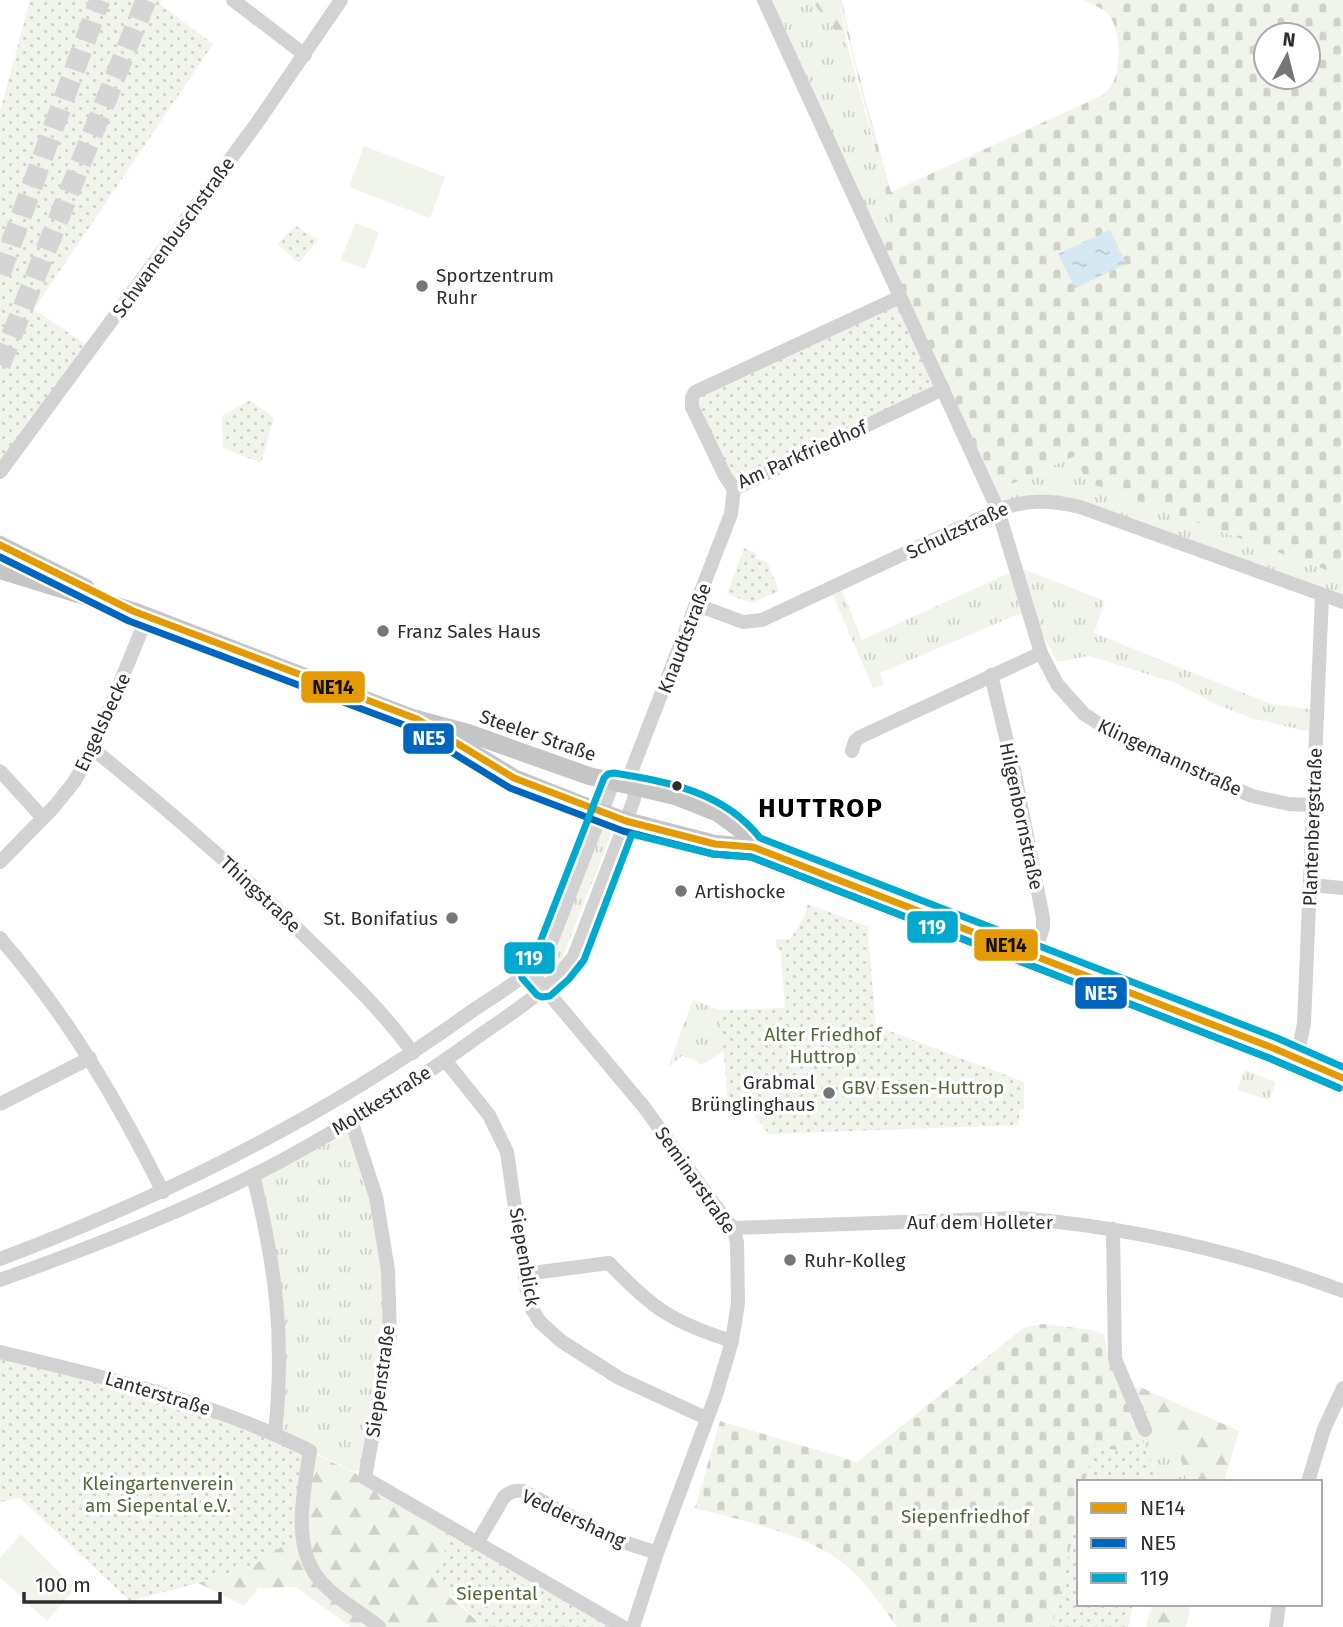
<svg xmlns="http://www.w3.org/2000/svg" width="1343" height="1627" viewBox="0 0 1343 1627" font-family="'Fira Sans',sans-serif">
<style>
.grass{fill:url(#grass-tufts)}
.forest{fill:url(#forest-firs)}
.cemetery{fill:url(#cemetery-stones);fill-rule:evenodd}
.park{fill:url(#park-dots)}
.pitch{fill:#f0f4ea}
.water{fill:url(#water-ripples)}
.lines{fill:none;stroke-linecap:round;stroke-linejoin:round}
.highway-tunnel{stroke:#d5d5d5;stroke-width:21;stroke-dasharray:21 10;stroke-linecap:butt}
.minor{stroke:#d2d2d2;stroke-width:14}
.major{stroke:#c5c5c5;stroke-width:18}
.bus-1-casing{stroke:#fff;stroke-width:12}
.bus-2-casing{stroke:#fff;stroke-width:12}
.bus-3-casing{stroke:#fff;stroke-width:12}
.bus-1{stroke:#e39a04;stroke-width:7}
.bus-2{stroke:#0065bd;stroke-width:7}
.bus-3{stroke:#00a9ce;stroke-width:7}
.poi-dot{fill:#767676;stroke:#fff;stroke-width:2.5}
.bus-dot{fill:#2d2d2d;stroke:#fff;stroke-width:2.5}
.labels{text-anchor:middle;stroke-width:7;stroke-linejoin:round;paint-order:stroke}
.street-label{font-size:19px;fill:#2d2d2d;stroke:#fff}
.poi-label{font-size:19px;fill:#2d2d2d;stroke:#fff;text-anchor:start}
.park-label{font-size:19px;fill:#516a39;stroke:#fff}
.district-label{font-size:26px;font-weight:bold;letter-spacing:2px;fill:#000;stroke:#fff}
.line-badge{stroke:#fff;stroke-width:2.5}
.badge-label{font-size:19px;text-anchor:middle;font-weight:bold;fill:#fff}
.pale-badge-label{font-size:19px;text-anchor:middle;font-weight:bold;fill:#111}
</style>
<defs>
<pattern id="grass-tufts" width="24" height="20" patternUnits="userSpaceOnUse" patternTransform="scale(1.75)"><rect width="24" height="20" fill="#f0f4ea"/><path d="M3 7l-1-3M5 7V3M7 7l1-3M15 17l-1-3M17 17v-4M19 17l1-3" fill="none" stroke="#ced2c9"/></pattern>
<pattern id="forest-firs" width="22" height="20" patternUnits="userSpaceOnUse" patternTransform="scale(1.75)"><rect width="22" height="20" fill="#f0f4ea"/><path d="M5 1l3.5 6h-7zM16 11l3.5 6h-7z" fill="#ced2c9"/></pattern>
<pattern id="cemetery-stones" width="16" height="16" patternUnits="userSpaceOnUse" patternTransform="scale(1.75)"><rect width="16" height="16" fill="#f0f4ea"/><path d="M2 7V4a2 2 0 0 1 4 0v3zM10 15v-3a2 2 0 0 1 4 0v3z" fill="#ced2c9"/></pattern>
<pattern id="park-dots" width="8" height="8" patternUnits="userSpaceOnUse" patternTransform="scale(1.75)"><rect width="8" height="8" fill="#f0f4ea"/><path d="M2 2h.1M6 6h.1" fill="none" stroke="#ced2c9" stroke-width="1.8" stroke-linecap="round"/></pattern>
<pattern id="water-ripples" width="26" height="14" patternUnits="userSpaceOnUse" patternTransform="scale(1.75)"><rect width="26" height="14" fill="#d6e8f2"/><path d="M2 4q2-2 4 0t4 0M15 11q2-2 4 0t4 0" fill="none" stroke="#b8c7d0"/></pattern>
</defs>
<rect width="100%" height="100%" fill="#fff"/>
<g class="grass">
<polygon points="766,0 811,0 848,47 883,180 892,228 875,239"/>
<polygon points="1076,455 1087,482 1343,576 1343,602 1079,505 998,508 991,493"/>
<polygon points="1020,568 1105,601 1094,633 1271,704 1315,710 1314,733 1251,718 1213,703 1176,683 1089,656 1057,662 1034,619 1021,613 880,673 884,685 873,688 832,593 841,588 862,640"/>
<polygon points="602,821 615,825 560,964 550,961 597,830"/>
<polygon points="693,1000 720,1010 724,1051 701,1065 692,1059 682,1056 668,1067"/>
<polygon points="1245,1070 1276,1082 1269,1100 1237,1090"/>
<polygon points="348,1123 370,1197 383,1272 384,1337 361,1469 354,1472 276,1433 281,1335 253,1175"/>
<polygon points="1132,1389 1178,1449 1187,1482 1156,1482 1154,1466 1139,1435 1134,1434 1127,1399"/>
</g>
<g class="forest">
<polygon points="811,0 839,0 848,47"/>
<polygon points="1140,1387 1239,1431 1224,1482 1187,1482 1178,1449 1169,1445 1132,1389"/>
<polygon points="311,1452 367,1479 454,1532 450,1597 484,1627 351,1627 296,1587 258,1588 244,1606 198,1583 253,1566"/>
<polygon points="1152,1604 1191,1604 1186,1627 1146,1627"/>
</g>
<g class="cemetery">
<path d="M 839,0 L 842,0 L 854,56 L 891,192 L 1101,96 C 1105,92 1110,89 1112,84 C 1122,70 1121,27 1108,14 C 1102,8 1091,4 1084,0 L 1343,0 L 1343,576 L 1087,482 L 1075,456 L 991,493 L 875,239 L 892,228 L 883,180 ZM 1266,35 L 1308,35 L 1308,77 L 1266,77 Z"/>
<path d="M 1043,1324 L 1092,1330 L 1104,1334 L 1109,1363 L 1127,1399 L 1134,1434 L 1121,1451 L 1094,1446 L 1085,1482 L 1079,1482 L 1079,1510 L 1052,1627 L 897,1627 C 878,1599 854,1566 823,1550 C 784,1528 738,1520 695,1508 L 720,1421 L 857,1462 L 1023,1328 Z"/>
</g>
<g class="park">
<polygon points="30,0 162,0 160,4 213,44 34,309 91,348 0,469 0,112"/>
<polygon points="296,226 318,240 299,263 277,244"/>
<polygon points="899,298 942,389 734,488 693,405 696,393"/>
<polygon points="250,400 274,418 261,463 223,448 222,416"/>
<polygon points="744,548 757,553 756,558 767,562 779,591 752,603 727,594"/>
<polygon points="808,904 869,927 868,935 876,1026 1024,1082 1024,1109 1019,1110 1019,1125 769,1134 744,1102 728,1102 720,1010 785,1008 781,952 776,947 776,939 790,939 804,917"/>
<polygon points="0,1355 111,1379 309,1451 303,1527 290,1541 253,1566 198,1583 130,1601 20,1498 0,1502"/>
<polygon points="1134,1434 1139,1435 1154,1466 1156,1482 1085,1482 1094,1446 1121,1451"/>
<polygon points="1079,1510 1079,1604 1133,1604 1128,1627 1052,1627"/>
<polygon points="454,1532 622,1627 484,1627 432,1577"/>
</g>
<g class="pitch">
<polygon points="364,146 445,177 430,218 349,187"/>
<polygon points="355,223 379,232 365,269 341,260"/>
<polygon points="21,1534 75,1588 47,1621 0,1577 0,1558"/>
</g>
<polygon class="water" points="1110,230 1126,264 1075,288 1058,254"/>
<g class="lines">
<g class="highway-tunnel">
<polyline points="0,274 100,0"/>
<polyline points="0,365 146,0"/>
</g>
<g class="minor">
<polyline points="233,0 305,55"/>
<polyline points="764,0 998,510 1041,653 1057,684 1084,714 1124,740 1252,796 1289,804 1313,805"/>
<polyline points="0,472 257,123 341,0"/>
<polyline points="734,489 725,476 692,407 692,397 695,392 900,297"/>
<polyline points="734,489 943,389"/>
<path d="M 697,605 L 743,622 L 762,620 L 998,510 C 1026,499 1051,500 1080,507 L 1343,602"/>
<polyline points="991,675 1014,770 1043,918 1043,928 1033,956"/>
<path d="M 93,749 C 171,812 246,877 316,947 C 350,980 386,1015 413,1053"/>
<polyline points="852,751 855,741 860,737 1041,653"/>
<polyline points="0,771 43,818"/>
<polyline points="626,785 731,514 734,489"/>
<polyline points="0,862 54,807 74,782 93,749 147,617"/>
<polyline points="1310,885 1343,888"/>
<path d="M 0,938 C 67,1015 117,1100 163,1192"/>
<polyline points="530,971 644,1107 710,1199 733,1228 737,1242 738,1303 732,1341 716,1395 657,1553 633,1627"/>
<polyline points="1297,1058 1304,1023 1322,595"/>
<polyline points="445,1060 489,1115 507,1152 527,1291 532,1309 540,1322 561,1341 619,1378 706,1418"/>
<polyline points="0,1104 90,1058"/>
<polyline points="351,1120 376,1197 388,1270 390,1337 365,1478 623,1627"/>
<path d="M 253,1175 C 276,1268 285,1337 275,1433"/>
<path d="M 733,1228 L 1018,1218 C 1129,1227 1239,1252 1343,1291"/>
<polyline points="1113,1229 1115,1359 1145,1430"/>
<path d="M 0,1259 C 166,1196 321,1119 465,1016 C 493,996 528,978 548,950 L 613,783"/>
<path d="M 525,1274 L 609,1263 C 652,1308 671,1322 732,1341"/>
<path d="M 0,1280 C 95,1246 190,1209 279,1162 C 346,1126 411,1085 472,1041 C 507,1016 549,991 574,956 L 626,821 L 634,799 L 635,787"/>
<path d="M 0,1352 C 106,1377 212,1402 310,1451 C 304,1491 291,1544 319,1579 C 335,1599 360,1611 379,1627"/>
<polyline points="1308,1482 1324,1429 1343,1388"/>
<path d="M 477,1543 L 504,1497 C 511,1491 515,1490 523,1491 L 611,1538 L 657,1553"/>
<polyline points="1276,1627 1279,1604"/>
</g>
<g class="major">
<polyline points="0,545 86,588"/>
<polyline points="0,570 133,611 412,718 468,733 589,776 675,796 718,813 744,832 753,847"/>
<polyline points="417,719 514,778 600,812 626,821 715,844 753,847 1273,1048 1343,1078"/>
</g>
<defs>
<polyline id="bus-1" points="0,545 133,611 417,719 514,778 626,821 715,844 753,847 1273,1048 1343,1078"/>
<polyline id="bus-2" points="0,557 129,621 412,728 510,788 623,831 713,854 751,857 1269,1058 1339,1088"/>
<path id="bus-3" d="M 1339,1088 L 1269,1058 L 751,857 L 713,854 L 632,834 L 584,960 L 569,979 L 550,996 L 542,997 L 537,995 L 522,978 L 520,970 L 539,945 L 604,778 L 608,774 L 614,773 C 669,782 724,792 760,838 L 1277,1038 L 1343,1067"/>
</defs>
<use href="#bus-1" class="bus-1-casing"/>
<use href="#bus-2" class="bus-2-casing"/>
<use href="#bus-3" class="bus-3-casing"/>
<use href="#bus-1" class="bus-1"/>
<use href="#bus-2" class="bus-2"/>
<use href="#bus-3" class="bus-3"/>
</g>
<g class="poi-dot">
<circle cx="422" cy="286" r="7"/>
<circle cx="383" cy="631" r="7"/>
<circle cx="681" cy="891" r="7"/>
<circle cx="452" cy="918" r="7"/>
<circle cx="829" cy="1093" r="7"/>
<circle cx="790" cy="1260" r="7"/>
</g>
<circle class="bus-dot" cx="677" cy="786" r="6"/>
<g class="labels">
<g class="street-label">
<text transform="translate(173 237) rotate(-54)" y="7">Schwanenbuschstraße</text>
<text transform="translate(802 454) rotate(-24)" y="7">Am Parkfriedhof</text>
<text transform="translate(957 530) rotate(-25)" y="7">Schulzstraße</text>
<text transform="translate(684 638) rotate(-69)" y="7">Knaudtstraße</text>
<text transform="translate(102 722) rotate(-65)" y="7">Engelsbecke</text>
<text transform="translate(538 735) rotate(19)" y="7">Steeler Straße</text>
<text transform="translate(1170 757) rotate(25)" y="7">Klingemannstraße</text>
<text transform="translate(1022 816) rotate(78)" y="7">Hilgenbornstraße</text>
<text transform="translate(1312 827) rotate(-88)" y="7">Plantenbergstraße</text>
<text transform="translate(261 894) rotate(43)" y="7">Thingstraße</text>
<text transform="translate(381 1100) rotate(-32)" y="7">Moltkestraße</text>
<text transform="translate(696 1180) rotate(55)" y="7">Seminarstraße</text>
<text x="980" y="1229">Auf dem Holleter</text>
<text transform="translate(525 1257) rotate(80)" y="7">Siepenblick</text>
<text transform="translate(380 1381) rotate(-82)" y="7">Siepenstraße</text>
<text transform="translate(158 1393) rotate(17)" y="7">Lanterstraße</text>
<text transform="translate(574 1518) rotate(25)" y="7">Veddershang</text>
</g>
<g class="poi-label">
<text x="436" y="282">Sportzentrum<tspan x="436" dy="22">Ruhr</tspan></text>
<text x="397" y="638">Franz Sales Haus</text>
<text x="695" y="898">Artishocke</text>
<text x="438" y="925" text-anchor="end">St. Bonifatius</text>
<text x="815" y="1089" text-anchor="end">Grabmal<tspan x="815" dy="22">Brünglinghaus</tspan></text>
<text x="804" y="1267">Ruhr-Kolleg</text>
</g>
<g class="park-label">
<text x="823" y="1041">Alter Friedhof<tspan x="823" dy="22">Huttrop</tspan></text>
<text x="923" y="1094">GBV Essen-Huttrop</text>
<text x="158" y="1490">Kleingartenverein<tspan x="158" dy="22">am Siepental e.V.</tspan></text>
<text x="965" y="1523">Siepenfriedhof</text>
<text x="497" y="1600">Siepental</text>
</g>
<g class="district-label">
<text x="821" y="817">HUTTROP</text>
</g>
</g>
<g class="line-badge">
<rect x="300" y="670" width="66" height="34" rx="7" fill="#e39a04"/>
<rect x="402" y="722" width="53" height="33" rx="7" fill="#0065bd"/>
<rect x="906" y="910" width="53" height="34" rx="7" fill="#00a9ce"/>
<rect x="973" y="928" width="66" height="34" rx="7" fill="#e39a04"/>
<rect x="503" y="941" width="53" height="34" rx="7" fill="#00a9ce"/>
<rect x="1074" y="976" width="54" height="34" rx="7" fill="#0065bd"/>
</g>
<g class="badge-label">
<text x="429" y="745">NE5</text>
<text x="932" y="934">119</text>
<text x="529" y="965">119</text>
<text x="1101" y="1000">NE5</text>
</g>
<g class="pale-badge-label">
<text x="333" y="694">NE14</text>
<text x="1006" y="952">NE14</text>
</g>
<rect x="1077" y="1480" width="245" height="126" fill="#ffffff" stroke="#ababab" stroke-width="2"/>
<rect x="1091" y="1503" width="35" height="10" fill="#e39a04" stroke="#ababab" stroke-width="2"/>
<text x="1140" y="1515" font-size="21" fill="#2d2d2d">NE14</text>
<rect x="1091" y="1538" width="35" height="10" fill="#0065bd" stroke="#ababab" stroke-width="2"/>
<text x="1140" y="1550" font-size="21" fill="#2d2d2d">NE5</text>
<rect x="1091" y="1573" width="35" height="10" fill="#00a9ce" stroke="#ababab" stroke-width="2"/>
<text x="1140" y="1585" font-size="21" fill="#2d2d2d">119</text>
<g transform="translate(1287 56) rotate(7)"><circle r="33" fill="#ffffff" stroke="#ababab" stroke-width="2"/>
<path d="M0-5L12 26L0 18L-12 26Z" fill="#767676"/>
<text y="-10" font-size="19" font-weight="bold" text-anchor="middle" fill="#2d2d2d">N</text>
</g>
<path d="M24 1592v10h196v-10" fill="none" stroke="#2d2d2d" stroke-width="3.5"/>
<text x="35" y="1592" font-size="21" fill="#2d2d2d" stroke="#ffffff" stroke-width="5" paint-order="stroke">100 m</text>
</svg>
